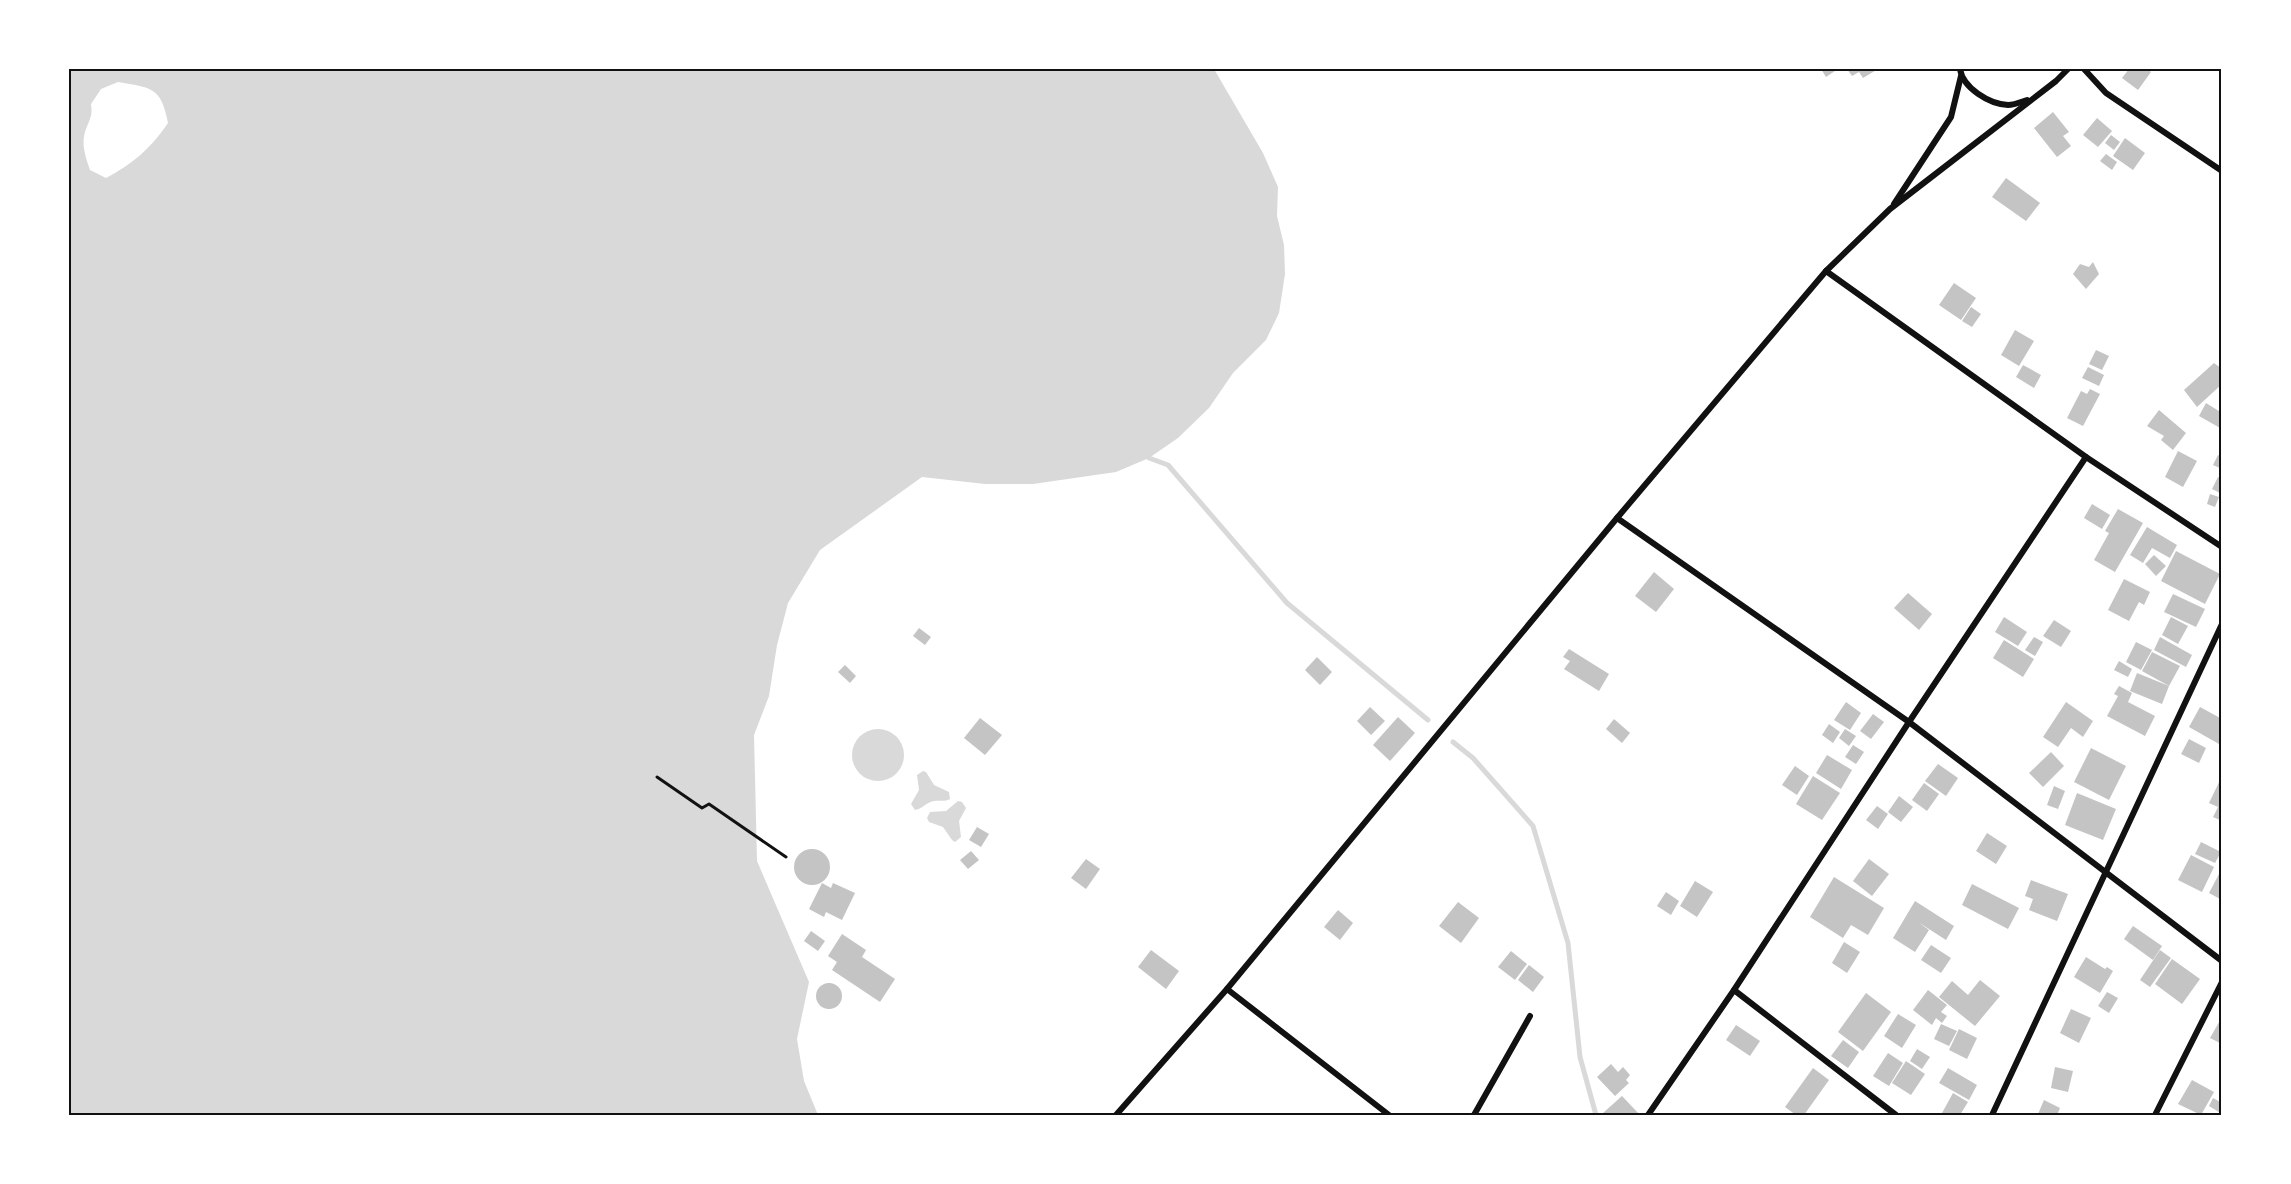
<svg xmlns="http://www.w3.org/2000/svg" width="2291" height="1184" viewBox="0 0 2291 1184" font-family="'DejaVu Sans',sans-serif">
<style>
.water{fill:#d9d9d9;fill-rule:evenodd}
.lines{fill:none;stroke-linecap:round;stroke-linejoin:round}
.stream{stroke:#d9d9d9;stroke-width:5}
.building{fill:#c4c4c4}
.path{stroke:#111;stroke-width:3}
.minor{stroke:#111;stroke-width:6}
.neatline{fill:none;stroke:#111;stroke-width:2}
</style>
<rect width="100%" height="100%" fill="#fff"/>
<g class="water">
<path d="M 69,69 L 1214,69 L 1263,153 L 1278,187 L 1277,216 L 1284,245 L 1285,274 L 1279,313 L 1266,340 L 1233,373 L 1209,408 L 1178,438 L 1149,458 L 1116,472 L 1033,484 L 985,484 L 922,477 L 820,550 L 788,603 L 777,645 L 769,696 L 754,735 L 757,861 L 809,982 L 797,1039 L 804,1081 L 818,1115 L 69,1115 ZM 118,82 C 151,88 161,86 168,123 C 150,149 134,163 106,178 L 90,170 C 86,158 81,145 85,132 C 89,120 93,117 91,104 L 101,89 Z"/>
<circle cx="878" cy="755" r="26"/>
<path d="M 923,771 L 926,772 L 934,785 L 949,792 L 950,799 C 944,802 941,800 934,801 C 926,802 923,809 915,810 L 911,804 L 919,790 L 917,775 Z"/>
<polygon points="958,801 962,802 966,808 959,821 961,837 955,842 952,840 943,827 929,822 927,818 930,812 946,811"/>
</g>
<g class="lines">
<g class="stream">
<polyline points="1149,458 1168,465 1287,603 1428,720"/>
<polyline points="1453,742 1473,758 1533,826 1568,943 1580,1057 1596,1115"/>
</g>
</g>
<g class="building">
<polygon points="1821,69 1838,69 1826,77"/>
<polygon points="1847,69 1878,69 1863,78 1859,72 1852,76"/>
<polygon points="2129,69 2147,69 2151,72 2138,90 2122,78"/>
<polygon points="2053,112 2069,132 2063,136 2071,146 2057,157 2034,128"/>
<polygon points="2097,118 2112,131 2098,147 2083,135"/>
<polygon points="2111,135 2120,142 2114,150 2105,143"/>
<polygon points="2125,138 2145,153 2133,170 2113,156"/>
<polygon points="2106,154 2117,162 2112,170 2100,161"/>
<polygon points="2006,178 2040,203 2026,221 1992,197"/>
<polygon points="2093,262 2099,274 2086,289 2073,274 2080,264 2089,267"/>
<polygon points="1954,283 1976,298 1961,320 1939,305"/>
<polygon points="1971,307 1981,314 1972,327 1962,321"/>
<polygon points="2015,330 2034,341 2019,366 2001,355"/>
<polygon points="2096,350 2109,356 2102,370 2089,364"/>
<polygon points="2214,363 2222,369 2222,384 2197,407 2184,390"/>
<polygon points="2023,365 2041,375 2034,388 2016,377"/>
<polygon points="2088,367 2104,375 2099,386 2082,378"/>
<polygon points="2090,389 2100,394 2083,426 2067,418 2081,391 2087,394"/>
<polygon points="2206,403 2222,413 2222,429 2199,416"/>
<polygon points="2159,410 2186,433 2173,450 2161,440 2164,436 2147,426"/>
<polygon points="2178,451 2197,461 2183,487 2165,477"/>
<polygon points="2218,455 2222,457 2222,469 2213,465"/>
<polygon points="2218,477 2222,479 2222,494 2212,489"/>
<polygon points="2210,494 2219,497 2215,507 2207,504"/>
<polygon points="2092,504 2110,515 2102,529 2084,518"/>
<polygon points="2118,509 2143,523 2115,572 2094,560 2109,533 2105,531"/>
<polygon points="2147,527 2177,545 2170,558 2152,548 2143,563 2130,555"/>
<polygon points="2176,551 2220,574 2205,604 2161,581"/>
<polygon points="2154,555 2166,566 2156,576 2145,564"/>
<polygon points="1654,572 1674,589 1656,612 1635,596"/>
<polygon points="2124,579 2150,592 2144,605 2139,602 2129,621 2108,610"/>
<polygon points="1908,593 1932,614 1919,630 1894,608"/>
<polygon points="2173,594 2205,609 2196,627 2164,612"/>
<polygon points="2004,617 2027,632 2018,646 1995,632"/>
<polygon points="2171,617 2188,626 2178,644 2162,635"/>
<polygon points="2054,620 2071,631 2061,647 2043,636"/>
<polygon points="919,628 931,637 925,645 913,636"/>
<polygon points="2034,637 2043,642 2035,656 2025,650"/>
<polygon points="2160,637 2192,655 2186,667 2154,650"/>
<polygon points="2004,640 2034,659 2023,677 1993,658"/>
<polygon points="2136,642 2152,650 2141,670 2126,662"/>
<polygon points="1569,649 1609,674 1599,691 1564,669 1570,661 1563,657"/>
<polygon points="2152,652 2180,666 2169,686 2142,671"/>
<polygon points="1317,657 1332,672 1320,685 1305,670"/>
<polygon points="2119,661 2132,669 2128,677 2114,670"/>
<polygon points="845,665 856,676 850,683 838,672"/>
<polygon points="2137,673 2169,686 2162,704 2130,691"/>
<polygon points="2119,686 2132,693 2128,702 2155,716 2145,736 2107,716 2118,696 2114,694"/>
<polygon points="1846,702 1861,713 1850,730 1834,720"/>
<polygon points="2066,702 2093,721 2083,737 2071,728 2058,747 2043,737"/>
<polygon points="1370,707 1385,721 1371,735 1357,721"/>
<polygon points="2200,707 2222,719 2222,738 2219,744 2189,727"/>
<polygon points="1873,714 1884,722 1871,739 1860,731"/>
<polygon points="1398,717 1415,733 1390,761 1373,745"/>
<polygon points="980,718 1002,735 985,755 964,738"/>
<polygon points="1614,719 1630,733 1622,743 1606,729"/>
<polygon points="1829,724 1840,732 1833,743 1822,735"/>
<polygon points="1845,729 1856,736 1849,746 1839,738"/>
<polygon points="2189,739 2206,748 2199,763 2181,754"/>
<polygon points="1853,745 1864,752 1856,764 1845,757"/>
<polygon points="2091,748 2126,766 2109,800 2074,782"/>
<polygon points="2051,752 2064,766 2043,787 2029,773"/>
<polygon points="1827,755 1852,770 1841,789 1816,773"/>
<polygon points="1938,764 1958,778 1946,796 1925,781"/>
<polygon points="1795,766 1809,776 1797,795 1782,785"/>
<polygon points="1813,776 1840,793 1822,820 1796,804"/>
<polygon points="2222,776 2222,821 2213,817 2218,807 2209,803"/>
<polygon points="1924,783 1939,794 1927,811 1912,800"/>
<polygon points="2054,786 2065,791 2058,809 2047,805"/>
<polygon points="2077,793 2116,809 2103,840 2065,825"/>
<polygon points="1899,796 1913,807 1901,822 1888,812"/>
<polygon points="1877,806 1888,814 1878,829 1866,820"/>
<polygon points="977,827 989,834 981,847 969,840"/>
<polygon points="1987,833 2007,846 1996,864 1976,851"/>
<polygon points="2201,842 2221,852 2215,863 2195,854"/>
<circle cx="812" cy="867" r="18"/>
<polygon points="971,851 979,860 968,869 960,860"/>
<polygon points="2191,855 2214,867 2202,892 2178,880"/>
<polygon points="1086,859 1100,869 1086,889 1071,878"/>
<polygon points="1869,859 1889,874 1872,896 1853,881"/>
<polygon points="2219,874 2222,875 2222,900 2209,893"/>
<polygon points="1834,877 1884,908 1868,935 1851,925 1843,938 1810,917"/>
<polygon points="2031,880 2068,894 2057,921 2029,910 2033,899 2025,896"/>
<polygon points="1695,881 1713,892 1697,917 1680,906"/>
<polygon points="822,883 831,888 833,883 855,893 842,920 826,912 824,917 809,909"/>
<polygon points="1972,884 2019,908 2008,929 1962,905"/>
<polygon points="1666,892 1679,901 1671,915 1657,906"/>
<polygon points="1915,901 1954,926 1946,940 1918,922 1929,930 1915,952 1893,938"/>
<polygon points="1458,902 1479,918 1461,943 1439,926"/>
<polygon points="1338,910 1353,923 1340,940 1324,927"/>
<polygon points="2133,926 2162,946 2153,960 2124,939"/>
<polygon points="811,931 825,941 818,951 804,941"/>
<polygon points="842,934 866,950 862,957 895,979 880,1002 832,970 837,962 828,956"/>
<polygon points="1844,942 1860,952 1847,973 1832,963"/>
<polygon points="1931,945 1951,958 1941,973 1921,960"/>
<polygon points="1151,950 1179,971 1166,989 1138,967"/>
<polygon points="2160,950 2171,958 2150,987 2140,980"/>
<polygon points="1511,951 1527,964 1515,980 1498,967"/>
<polygon points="2086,957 2105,969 2107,967 2113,971 2100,993 2074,977"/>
<polygon points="2172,959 2200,979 2182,1004 2155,984"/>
<polygon points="1529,965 1544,977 1533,992 1518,980"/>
<polygon points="1980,980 2000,996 1975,1026 1939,997 1952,981 1968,995"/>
<circle cx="829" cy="996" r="13"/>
<polygon points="1928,990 1947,1005 1941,1012 1947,1016 1942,1023 1936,1018 1932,1025 1913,1010"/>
<polygon points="2107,992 2118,998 2109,1013 2098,1006"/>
<polygon points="1866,993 1891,1012 1863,1051 1838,1032"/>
<polygon points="2071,1009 2091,1018 2079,1043 2060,1033"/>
<polygon points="1898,1014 1916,1025 1902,1048 1884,1036"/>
<polygon points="2222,1017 2222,1044 2210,1038"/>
<polygon points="1941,1024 1957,1031 1949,1046 1934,1039"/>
<polygon points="1736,1025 1760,1041 1750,1056 1726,1040"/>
<polygon points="1959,1029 1977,1038 1967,1059 1949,1050"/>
<polygon points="1843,1040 1859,1052 1848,1068 1831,1056"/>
<polygon points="1917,1049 1930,1057 1922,1069 1910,1061"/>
<polygon points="1888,1053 1903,1063 1889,1086 1873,1076"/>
<polygon points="1906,1061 1925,1074 1911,1095 1892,1083"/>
<polygon points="1611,1064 1618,1072 1623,1067 1630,1075 1626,1080 1629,1083 1615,1096 1597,1077"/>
<polygon points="2055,1067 2073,1071 2068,1092 2051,1088"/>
<polygon points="1813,1068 1829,1080 1804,1115 1796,1115 1785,1107"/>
<polygon points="1948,1068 1977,1085 1969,1100 1939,1083"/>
<polygon points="2192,1080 2214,1092 2201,1115 2178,1104"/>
<polygon points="1953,1093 1968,1102 1960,1115 1946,1115 1942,1113"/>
<polygon points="1622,1096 1640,1115 1605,1115 1603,1113"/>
<polygon points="2213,1098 2222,1103 2222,1114 2209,1106"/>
<polygon points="2044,1100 2060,1108 2057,1115 2038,1114"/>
</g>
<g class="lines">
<polyline class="path" points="657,777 702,808 709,804 786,857"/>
<g class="minor">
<path d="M 1960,69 C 1963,88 1989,104 2008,105 C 2014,105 2021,102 2027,100"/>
<polyline points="2084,69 2106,93 2222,171"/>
<polyline points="1894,204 1951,117 1961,76"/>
<polyline points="1826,271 2086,457 2222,547"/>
<polyline points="1617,518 1909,722 2222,961"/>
<polyline points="1227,989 1389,1115"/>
<polyline points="1734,990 1896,1115"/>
<polyline points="1116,1115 1227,989 1617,518 1826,271 1890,209 2056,81 2068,69"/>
<polyline points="1474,1115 1530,1016"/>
<polyline points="1648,1115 1734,990 1909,722 2086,457"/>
<polyline points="1992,1115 2222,624"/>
<polyline points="2155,1115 2222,982"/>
</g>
</g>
<rect width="2291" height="1184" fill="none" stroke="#ffffff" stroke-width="141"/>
<rect x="70" y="70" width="2150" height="1044" class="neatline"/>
</svg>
